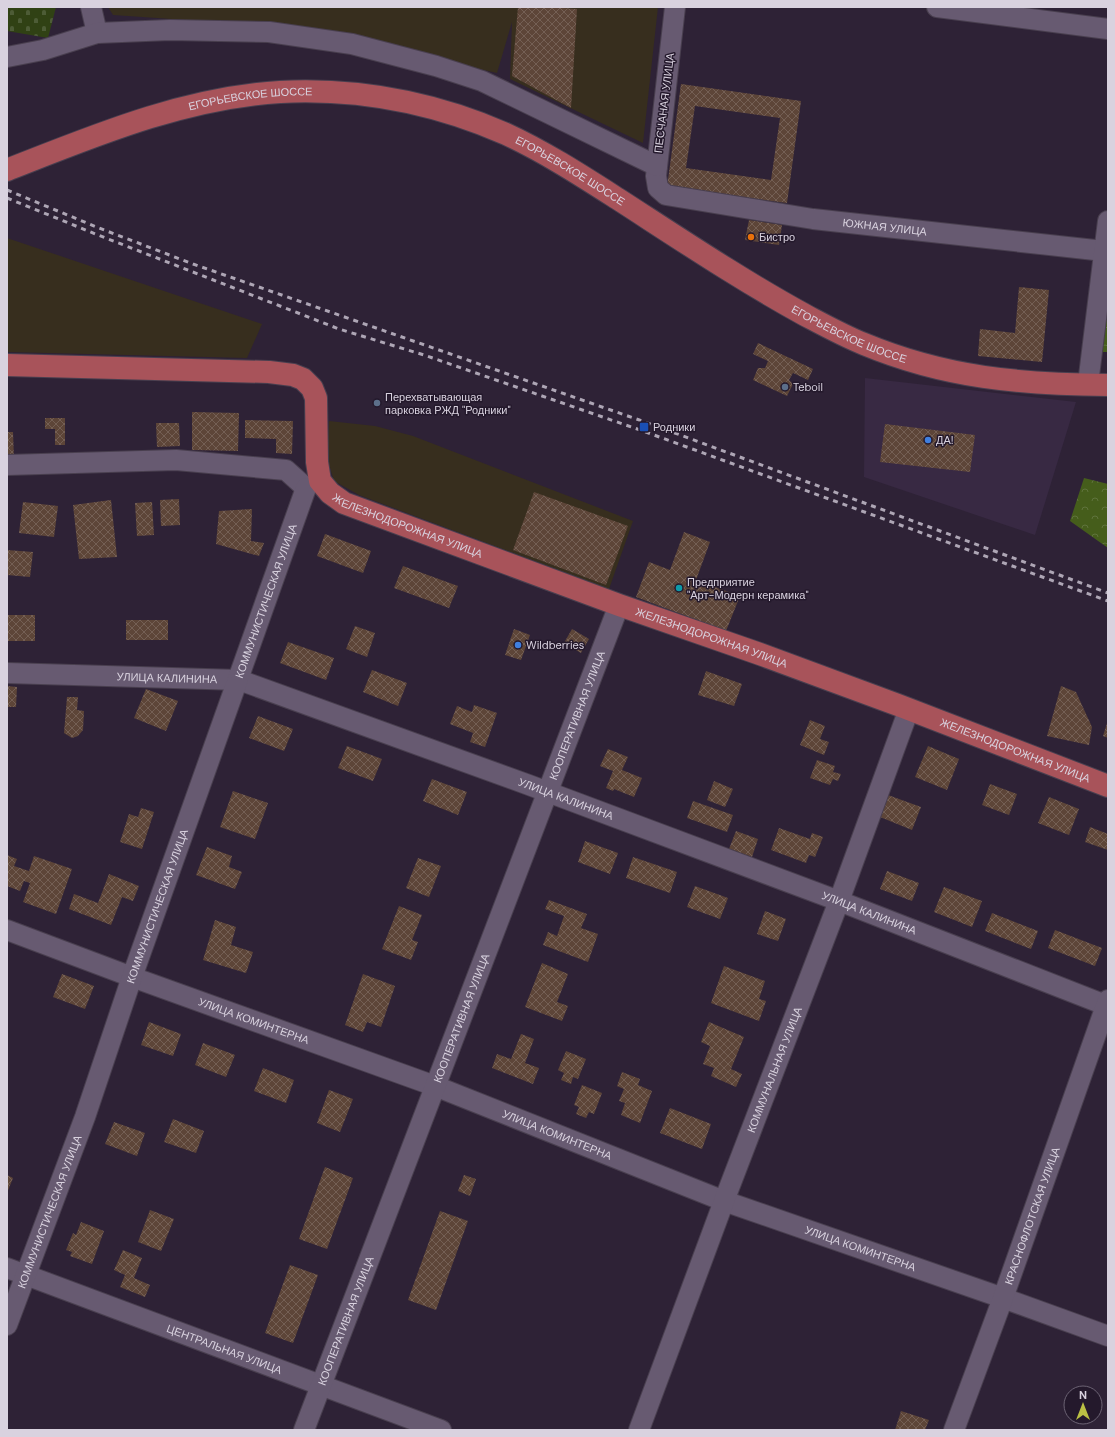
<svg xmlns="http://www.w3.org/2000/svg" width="1115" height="1437" viewBox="0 0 1115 1437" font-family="'DM Sans',sans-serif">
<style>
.built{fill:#382943}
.industrial{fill:#372e1e}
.forest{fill:url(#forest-crowns)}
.cemetery{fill:url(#cemetery-stones)}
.building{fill:url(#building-cross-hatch);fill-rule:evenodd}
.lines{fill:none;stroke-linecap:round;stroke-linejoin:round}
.minor-casing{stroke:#493f4f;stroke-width:22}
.major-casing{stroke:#493f4f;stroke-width:24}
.minor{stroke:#675a71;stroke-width:20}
.major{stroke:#a8535a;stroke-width:22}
.rail{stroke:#aea6b5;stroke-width:3;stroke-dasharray:5 5;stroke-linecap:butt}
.food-dot{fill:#e8710a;stroke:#24192c;stroke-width:1.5}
.service-dot{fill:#5c6f8a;stroke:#24192c;stroke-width:1.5}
.transit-dot{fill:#1a4fb4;stroke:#24192c;stroke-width:1.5}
.shop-dot{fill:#3f7fe0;stroke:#24192c;stroke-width:1.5}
.culture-dot{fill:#0f9aa8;stroke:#24192c;stroke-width:1.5}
.labels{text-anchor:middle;stroke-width:3;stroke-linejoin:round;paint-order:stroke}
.street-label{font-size:11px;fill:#d9d2df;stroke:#24192c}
.poi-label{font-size:11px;fill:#d9d2df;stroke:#24192c;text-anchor:start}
</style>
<defs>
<pattern id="forest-crowns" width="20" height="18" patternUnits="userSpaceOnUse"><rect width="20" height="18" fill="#455d1b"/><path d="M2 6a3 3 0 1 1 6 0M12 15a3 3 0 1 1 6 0" fill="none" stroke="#5f733c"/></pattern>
<pattern id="cemetery-stones" width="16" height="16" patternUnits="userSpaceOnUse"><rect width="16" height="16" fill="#304114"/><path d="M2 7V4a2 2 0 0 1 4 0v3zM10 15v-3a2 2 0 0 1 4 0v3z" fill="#4d5c36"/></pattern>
<pattern id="building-cross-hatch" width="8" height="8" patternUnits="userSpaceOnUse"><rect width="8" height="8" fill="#5d4538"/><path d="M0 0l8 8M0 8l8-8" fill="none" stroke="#745f54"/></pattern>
</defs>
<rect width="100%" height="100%" fill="#2e2236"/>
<polygon class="built" points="865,378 1076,402 1035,535 864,477"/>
<g class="industrial">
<polygon points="108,7 658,7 643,143 510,79 512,22 497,73 351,40 261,25 113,15"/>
<polygon points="7,238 262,324 247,358 7,352"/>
<polygon points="329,421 375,426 413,436 633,521 609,589 359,495 334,481 327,458"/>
</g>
<g class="forest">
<polygon points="1107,307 1108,352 1101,352"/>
<polygon points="1084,478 1108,484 1108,548 1070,521"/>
</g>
<polygon class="cemetery" points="7,7 56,7 48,38 7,31"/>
<g class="building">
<polygon points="518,7 548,7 577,9 571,108 512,76"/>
<path d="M 681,84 L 801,101 L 787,203 L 667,187 ZM 695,106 L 780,118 L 771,180 L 686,168 Z"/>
<polygon points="749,220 782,225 779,245 745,240"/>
<polygon points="1019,287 1049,290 1042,362 978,356 980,329 1015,333"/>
<polygon points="758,343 813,369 808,380 793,373 789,380 793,384 787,396 753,380 758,368 765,368 768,361 753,354"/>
<polygon points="192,412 239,413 238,451 192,450"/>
<polygon points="45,418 65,418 65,445 55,445 55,429 45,429"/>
<polygon points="245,420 293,421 292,454 276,453 276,439 245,438"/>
<polygon points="156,423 179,423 180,446 157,447"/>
<polygon points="885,424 975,435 970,472 880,462"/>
<polygon points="7,432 13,432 14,459 7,459"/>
<polygon points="534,492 628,526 606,585 513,550"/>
<polygon points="179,499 180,525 161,526 160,500"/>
<polygon points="111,500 117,557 79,559 73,505"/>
<polygon points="23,502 58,506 54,537 19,533"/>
<polygon points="152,502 154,535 137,536 135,503"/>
<polygon points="252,509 251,541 264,543 259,556 216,544 219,511"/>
<polygon points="684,532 710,542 696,580 740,596 726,631 636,597 649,562 670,570"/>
<polygon points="325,534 371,551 363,573 317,556"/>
<polygon points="7,550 33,552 30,577 7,575"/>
<polygon points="403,566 458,586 449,608 394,588"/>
<rect x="7" y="615" width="28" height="26"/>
<rect x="126" y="620" width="42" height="20"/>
<polygon points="355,626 375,633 367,657 346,649"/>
<polygon points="514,629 530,635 521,660 505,655"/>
<polygon points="572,629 589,639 581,653 564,643"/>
<polygon points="288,642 334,658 326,680 280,663"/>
<polygon points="372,670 407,683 398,706 363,692"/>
<polygon points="706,671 742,684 734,706 698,695"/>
<polygon points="7,686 17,687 16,707 7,707"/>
<polygon points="1061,686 1076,692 1092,727 1089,745 1047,736"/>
<polygon points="146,689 178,701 166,731 134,718"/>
<polygon points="67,697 78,697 77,710 84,711 83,730 78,736 72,738 64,733"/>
<polygon points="474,705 497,713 485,747 470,742 473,733 450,724 457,706 472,712"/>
<polygon points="258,716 293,729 284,751 249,738"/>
<polygon points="810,720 825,726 820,739 829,742 824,755 800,745"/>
<polygon points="1108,720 1108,738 1103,736"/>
<polygon points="347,746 382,759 373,781 338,768"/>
<polygon points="928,746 959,759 947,790 915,777"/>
<polygon points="608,749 628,757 622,770 642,778 634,797 614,789 613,791 606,788 613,771 600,766"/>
<polygon points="817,760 835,766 833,772 841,774 838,781 833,779 830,785 810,778"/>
<polygon points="432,779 467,792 458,815 423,801"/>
<polygon points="714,781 733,789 725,807 707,800"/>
<polygon points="990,784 1017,794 1009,815 982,805"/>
<polygon points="233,791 268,803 255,839 220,827"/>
<polygon points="888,795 921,807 912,830 880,817"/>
<polygon points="1049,797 1079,809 1069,835 1038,823"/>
<polygon points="693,801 733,815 727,832 687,818"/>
<polygon points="141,808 154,812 142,849 120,842 129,814 138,817"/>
<polygon points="1090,827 1108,834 1108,850 1085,842"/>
<polygon points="779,828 810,839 812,833 823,837 815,857 809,855 806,863 771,850"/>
<polygon points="736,831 758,839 752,857 729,849"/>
<polygon points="585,841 618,853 610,874 578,862"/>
<polygon points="207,847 232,856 229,867 242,872 235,889 196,875"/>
<polygon points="7,855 17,859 14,866 29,871 34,856 72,869 56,914 23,902 30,883 24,881 20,891 7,886"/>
<polygon points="633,857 677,872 670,893 626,878"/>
<polygon points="418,858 441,866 429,897 406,888"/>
<polygon points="887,871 919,883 912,901 880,889"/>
<polygon points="109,874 139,886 133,901 122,897 111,925 69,909 74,894 98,903"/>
<polygon points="695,886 728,898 720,919 687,907"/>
<polygon points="944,887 982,901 972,927 934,912"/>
<polygon points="549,900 587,914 581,928 598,934 588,962 543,945 548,932 557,936 564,916 545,909"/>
<polygon points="399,906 422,915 412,940 418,942 411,960 382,949"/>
<polygon points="765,911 786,919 778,941 757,934"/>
<polygon points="992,913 1038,931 1031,949 985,931"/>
<polygon points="215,920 236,927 231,945 253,952 246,973 203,960"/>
<polygon points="1055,930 1102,948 1095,966 1048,948"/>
<polygon points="542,963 568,974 557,1002 568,1006 562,1021 525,1007"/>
<polygon points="724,966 765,981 759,999 766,1001 759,1021 711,1003"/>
<polygon points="62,974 94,986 85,1009 53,997"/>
<polygon points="363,974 395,986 381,1027 367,1022 363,1032 345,1025"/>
<polygon points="149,1022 181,1034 173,1056 141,1045"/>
<polygon points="709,1022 744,1037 731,1069 742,1074 736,1087 711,1076 714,1068 703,1064 710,1046 701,1042"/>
<polygon points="521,1034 534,1039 525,1063 539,1068 533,1084 492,1068 497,1054 511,1059"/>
<polygon points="203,1043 235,1055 226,1077 195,1065"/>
<polygon points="566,1051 586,1059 578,1079 573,1077 571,1084 561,1080 564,1073 558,1070"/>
<polygon points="263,1068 294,1080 286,1103 254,1091"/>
<polygon points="622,1072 640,1079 638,1085 652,1091 640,1123 621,1115 625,1103 619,1101 624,1089 617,1086"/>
<polygon points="582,1085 602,1093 594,1114 589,1112 586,1118 576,1114 579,1107 574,1105"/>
<polygon points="329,1090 353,1099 340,1132 317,1123"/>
<polygon points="670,1108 711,1124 702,1149 660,1133"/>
<polygon points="173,1119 204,1131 196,1153 164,1142"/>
<polygon points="114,1122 145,1133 137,1156 105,1144"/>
<polygon points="325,1167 353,1178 327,1249 299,1239"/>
<polygon points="7,1175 13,1178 7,1193"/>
<polygon points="464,1175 476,1179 470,1196 458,1191"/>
<polygon points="150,1210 174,1219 161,1251 138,1242"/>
<polygon points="440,1211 468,1221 436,1310 408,1300"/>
<polygon points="81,1222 104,1231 92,1264 70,1256 72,1252 66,1250 73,1233 76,1235"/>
<polygon points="123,1250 142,1258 134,1278 150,1285 145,1297 120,1287 125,1275 114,1270"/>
<polygon points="290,1265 318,1275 293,1343 265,1333"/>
<polygon points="901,1411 929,1420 925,1430 895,1430"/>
</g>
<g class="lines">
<defs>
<g id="minor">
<polyline points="91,7 97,33"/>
<path id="s1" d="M 675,7 L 656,176 L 658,188 L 666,195 L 813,219 L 1104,251"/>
<polyline points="937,7 1108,29"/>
<polyline points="7,57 43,50 97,33 170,30 269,32 352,44 436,66 482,81 657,166"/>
<polyline points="1088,384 1108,221"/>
<polyline points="7,465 176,460 286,470 306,488"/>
<path id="s2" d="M 7,673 L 239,680 L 529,785 L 839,901 L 1108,1006"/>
<path id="s3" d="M 7,930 L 132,977 L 435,1086 L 724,1201 L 1003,1298 L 1108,1336"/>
<path id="s4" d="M 7,1268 L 441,1430"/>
<path id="s5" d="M 7,1325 L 85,1117 L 132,977 L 306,488"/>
<path id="s6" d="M 304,1430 L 619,605"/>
<path id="s7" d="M 639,1430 L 724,1201 L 839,901 L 909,709"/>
<path id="s8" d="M 954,1430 L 1003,1298 L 1108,1000"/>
</g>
<g id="major">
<path id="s9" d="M 7,170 C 96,135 184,98 280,92 C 358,88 435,103 506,134 C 545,152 582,176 618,199 C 680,239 741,280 805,315 C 824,325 844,336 864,344 C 946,378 1020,384 1108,385"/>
<path id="s10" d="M 7,365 L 269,372 L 293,375 L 303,379 L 312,388 L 316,398 L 317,462 L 320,481 L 330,493 L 344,503 L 619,605 L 757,653 L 898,705 L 1108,786"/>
</g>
</defs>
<use href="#minor" class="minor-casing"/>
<use href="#major" class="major-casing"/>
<use href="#minor" class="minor"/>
<use href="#major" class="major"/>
<g class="rail">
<polyline points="7,190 99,228 193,264 645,422 1108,593"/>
<polyline points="7,198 98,235 339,329 424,355 643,431 1108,601"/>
</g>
</g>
<circle class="food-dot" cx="751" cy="237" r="4"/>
<g class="service-dot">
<circle cx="785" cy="387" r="4"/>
<circle cx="377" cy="403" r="4"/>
</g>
<rect class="transit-dot" x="639" y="422" width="10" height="10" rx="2"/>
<g class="shop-dot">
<circle cx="928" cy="440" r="4"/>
<circle cx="518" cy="645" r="4"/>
</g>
<circle class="culture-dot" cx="679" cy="588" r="4"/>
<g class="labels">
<g class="street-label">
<text dy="4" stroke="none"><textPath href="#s9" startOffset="255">ЕГОРЬЕВСКОЕ ШОССЕ</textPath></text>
<text transform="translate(664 103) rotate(-83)" y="4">ПЕСЧАНАЯ УЛИЦА</text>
<text dy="4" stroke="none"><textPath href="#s9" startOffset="591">ЕГОРЬЕВСКОЕ ШОССЕ</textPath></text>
<text dy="4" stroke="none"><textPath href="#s1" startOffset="414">ЮЖНАЯ УЛИЦА</textPath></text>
<text dy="4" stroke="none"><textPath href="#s9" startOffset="915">ЕГОРЬЕВСКОЕ ШОССЕ</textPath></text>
<text dy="4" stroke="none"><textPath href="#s10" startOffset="504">ЖЕЛЕЗНОДОРОЖНАЯ УЛИЦА</textPath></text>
<text dy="4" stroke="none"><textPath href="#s5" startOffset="769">КОММУНИСТИЧЕСКАЯ УЛИЦА</textPath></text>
<text dy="4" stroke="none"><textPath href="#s10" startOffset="828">ЖЕЛЕЗНОДОРОЖНАЯ УЛИЦА</textPath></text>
<text dy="4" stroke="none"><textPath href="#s2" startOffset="160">УЛИЦА КАЛИНИНА</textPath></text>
<text dy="4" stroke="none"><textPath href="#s6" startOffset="765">КООПЕРАТИВНАЯ УЛИЦА</textPath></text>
<text dy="4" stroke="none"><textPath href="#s10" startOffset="1152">ЖЕЛЕЗНОДОРОЖНАЯ УЛИЦА</textPath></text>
<text dy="4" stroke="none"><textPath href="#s2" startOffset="580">УЛИЦА КАЛИНИНА</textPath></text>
<text dy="4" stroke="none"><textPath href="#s5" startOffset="445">КОММУНИСТИЧЕСКАЯ УЛИЦА</textPath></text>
<text dy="4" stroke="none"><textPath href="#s2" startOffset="904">УЛИЦА КАЛИНИНА</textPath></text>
<text dy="4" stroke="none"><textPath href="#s6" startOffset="441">КООПЕРАТИВНАЯ УЛИЦА</textPath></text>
<text dy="4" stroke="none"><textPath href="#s3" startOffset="263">УЛИЦА КОМИНТЕРНА</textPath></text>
<text dy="4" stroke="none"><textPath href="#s7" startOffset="385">КОММУНАЛЬНАЯ УЛИЦА</textPath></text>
<text dy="4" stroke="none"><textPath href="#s3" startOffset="587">УЛИЦА КОМИНТЕРНА</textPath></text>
<text dy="4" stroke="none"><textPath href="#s5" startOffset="121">КОММУНИСТИЧЕСКАЯ УЛИЦА</textPath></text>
<text dy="4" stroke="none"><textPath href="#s8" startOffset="228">КРАСНОФЛОТСКАЯ УЛИЦА</textPath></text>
<text dy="4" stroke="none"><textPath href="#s3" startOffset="911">УЛИЦА КОМИНТЕРНА</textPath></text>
<text dy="4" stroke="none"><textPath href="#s6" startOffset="117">КООПЕРАТИВНАЯ УЛИЦА</textPath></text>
<text dy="4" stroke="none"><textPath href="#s4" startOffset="232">ЦЕНТРАЛЬНАЯ УЛИЦА</textPath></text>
</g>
<g class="poi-label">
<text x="759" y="241">Бистро</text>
<text x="793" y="391">Teboil</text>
<text x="385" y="401">Перехватывающая<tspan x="385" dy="13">парковка РЖД "Родники"</tspan></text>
<text x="653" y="431">Родники</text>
<text x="936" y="444">ДА!</text>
<text x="687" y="586">Предприятие<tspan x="687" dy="13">"Арт-Модерн керамика"</tspan></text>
<text x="526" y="649">Wildberries</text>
</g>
</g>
<rect width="1115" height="1437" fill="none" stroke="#d9d2df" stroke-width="16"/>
<g transform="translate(1083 1405)"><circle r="19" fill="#24192c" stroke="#6c6374"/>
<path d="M0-3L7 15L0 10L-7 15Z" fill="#bbc044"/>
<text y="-6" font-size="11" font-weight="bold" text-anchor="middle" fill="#d9d2df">N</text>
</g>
</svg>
